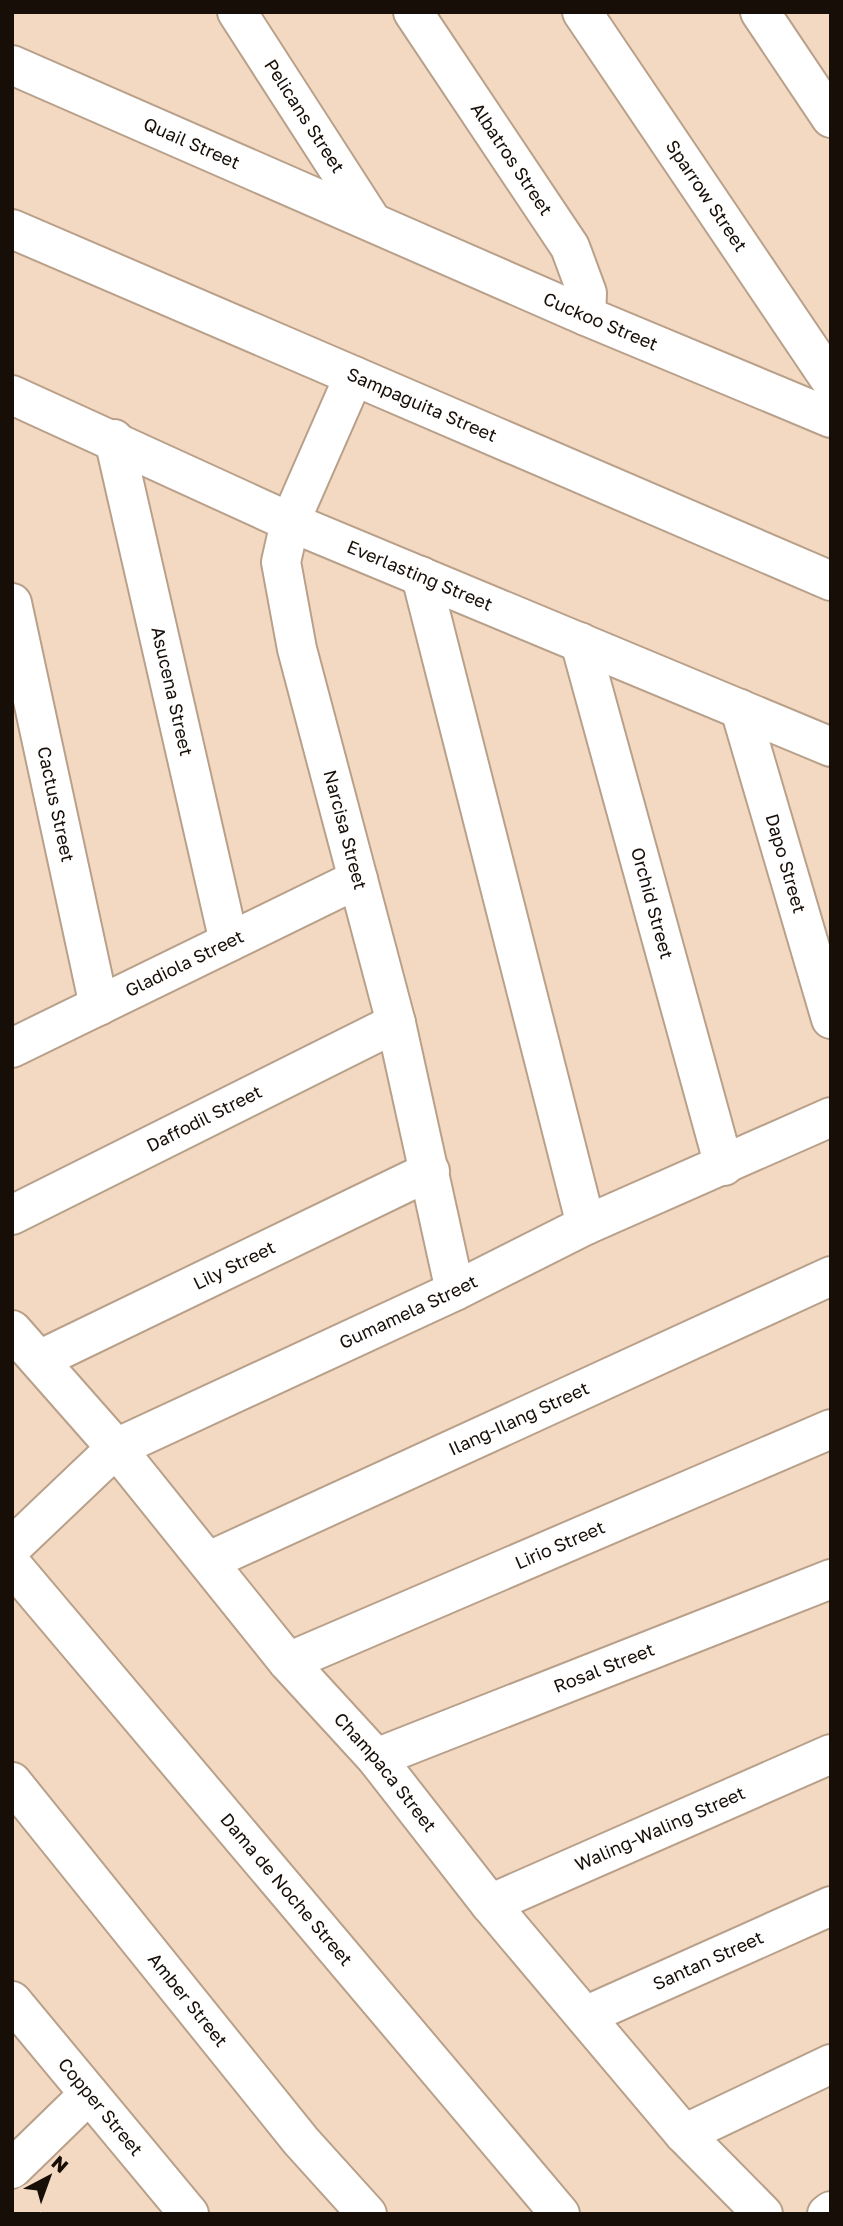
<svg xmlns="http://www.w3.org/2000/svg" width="843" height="2226" viewBox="0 0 843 2226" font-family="'Golos Text',sans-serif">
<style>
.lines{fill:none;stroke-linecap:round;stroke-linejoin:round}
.minor-casing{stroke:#b8a08a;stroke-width:42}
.minor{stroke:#fff;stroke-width:38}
.labels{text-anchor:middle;stroke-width:5;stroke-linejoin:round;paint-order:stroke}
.street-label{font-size:18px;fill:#170e07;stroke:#f3d9c2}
</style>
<rect width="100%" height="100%" fill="#f3d9c2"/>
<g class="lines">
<defs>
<g id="minor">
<path id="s1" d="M 237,12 L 371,220"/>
<path id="s2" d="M 413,12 L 570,247 L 587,293 L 586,316"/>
<path id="s3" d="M 582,12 L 831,381"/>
<polyline points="760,12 831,118"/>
<path id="s4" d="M 12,65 L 586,316 L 831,418"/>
<path id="s5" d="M 12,229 L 831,581"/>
<path id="s6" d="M 354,376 L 290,522 L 281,562 L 297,649 L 396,1023 L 455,1291"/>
<path id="s7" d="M 12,395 L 290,522 L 831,747"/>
<path id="s8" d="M 114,439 L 229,942"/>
<polyline points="421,576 586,1225"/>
<path id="s9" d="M 12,603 L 99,1006"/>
<path id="s10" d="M 580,642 L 724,1166"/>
<path id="s11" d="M 740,709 L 831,1019"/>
<path id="s12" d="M 12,1048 L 358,879"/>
<path id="s13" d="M 12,1215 L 396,1023"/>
<path id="s14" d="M 12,1330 L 116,1448 L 288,1662 L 376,1758 L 490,1904 L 684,2134 L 763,2214"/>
<path id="s15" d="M 39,1360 L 430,1171"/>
<path id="s16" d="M 12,1547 L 116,1448 L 455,1291 L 586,1225 L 831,1117"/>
<path id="s17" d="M 209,1561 L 831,1276"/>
<path id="s18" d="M 12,1565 L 560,2214"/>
<path id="s19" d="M 288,1662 L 831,1429"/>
<path id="s20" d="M 376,1758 L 831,1579"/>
<path id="s21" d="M 12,1782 L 301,2141 L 367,2214"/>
<path id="s22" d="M 490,1904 L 831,1754"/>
<path id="s23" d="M 12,2001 L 189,2214"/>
<path id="s24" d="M 585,2016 L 831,1906"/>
<polyline points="684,2134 831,2064"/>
<polyline points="12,2169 89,2094"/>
<polyline points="827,2214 831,2211"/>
</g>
</defs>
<use href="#minor" class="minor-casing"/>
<use href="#minor" class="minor"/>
</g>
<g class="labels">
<g class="street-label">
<text dy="6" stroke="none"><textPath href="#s1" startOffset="124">Pelicans Street</textPath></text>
<text dy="6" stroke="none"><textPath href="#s4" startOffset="196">Quail Street</textPath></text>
<text dy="6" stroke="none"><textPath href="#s2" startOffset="177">Albatros Street</textPath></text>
<text dy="6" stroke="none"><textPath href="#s3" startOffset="222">Sparrow Street</textPath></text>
<text dy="6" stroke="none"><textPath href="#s4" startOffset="642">Cuckoo Street</textPath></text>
<text dy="6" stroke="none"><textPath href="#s5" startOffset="446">Sampaguita Street</textPath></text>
<text dy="6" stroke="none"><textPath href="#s7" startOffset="446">Everlasting Street</textPath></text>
<text dy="6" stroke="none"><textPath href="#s8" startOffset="259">Asucena Street</textPath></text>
<text dy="6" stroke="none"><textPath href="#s9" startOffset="206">Cactus Street</textPath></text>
<text dy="6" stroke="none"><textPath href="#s6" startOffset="476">Narcisa Street</textPath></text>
<text dy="6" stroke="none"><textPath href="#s11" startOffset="161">Dapo Street</textPath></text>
<text dy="6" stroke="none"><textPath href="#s10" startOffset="271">Orchid Street</textPath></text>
<text dy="6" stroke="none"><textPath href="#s12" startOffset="192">Gladiola Street</textPath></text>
<text dy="6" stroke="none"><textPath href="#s13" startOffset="215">Daffodil Street</textPath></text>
<text dy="6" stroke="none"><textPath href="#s15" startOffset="217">Lily Street</textPath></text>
<text dy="6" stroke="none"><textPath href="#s16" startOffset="466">Gumamela Street</textPath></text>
<text dy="6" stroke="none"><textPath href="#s17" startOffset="341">Ilang-Ilang Street</textPath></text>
<text dy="6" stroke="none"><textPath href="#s19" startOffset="296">Lirio Street</textPath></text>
<text dy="6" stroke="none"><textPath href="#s20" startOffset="245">Rosal Street</textPath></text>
<text dy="6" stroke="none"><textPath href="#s14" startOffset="579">Champaca Street</textPath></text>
<text dy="6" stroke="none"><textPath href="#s22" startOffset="186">Waling-Waling Street</textPath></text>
<text dy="6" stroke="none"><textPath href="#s18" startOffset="425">Dama de Noche Street</textPath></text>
<text dy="6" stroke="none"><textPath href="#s24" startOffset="135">Santan Street</textPath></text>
<text dy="6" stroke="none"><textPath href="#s21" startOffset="280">Amber Street</textPath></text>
<text dy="6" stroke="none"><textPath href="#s23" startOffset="138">Copper Street</textPath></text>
</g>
</g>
<rect width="843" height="2226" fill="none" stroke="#170e07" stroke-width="28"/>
<g transform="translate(49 2177) rotate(41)" stroke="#f3d9c2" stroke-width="5" paint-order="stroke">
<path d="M0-5L12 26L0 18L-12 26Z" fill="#170e07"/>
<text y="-10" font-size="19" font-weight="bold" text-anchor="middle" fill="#170e07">N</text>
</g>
</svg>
